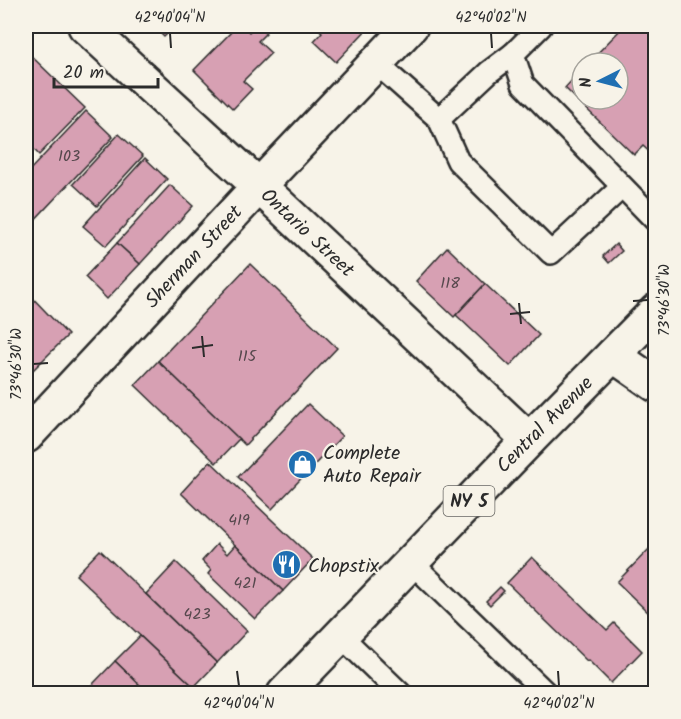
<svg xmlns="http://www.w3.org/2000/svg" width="681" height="719" viewBox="0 0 681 719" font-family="Kalam,sans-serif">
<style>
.building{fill:#d7a0b3;stroke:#2b2b2b;stroke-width:1.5}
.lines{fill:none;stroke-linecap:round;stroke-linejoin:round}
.lane-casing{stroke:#2b2b2b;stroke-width:26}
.street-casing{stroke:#2b2b2b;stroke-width:38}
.primary-casing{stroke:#2b2b2b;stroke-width:38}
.lane{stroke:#f7f3e8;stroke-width:21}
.street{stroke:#f7f3e8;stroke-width:33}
.primary{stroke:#f7f3e8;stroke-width:33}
.ticks{fill:none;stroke:#2b2b2b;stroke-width:2}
.labels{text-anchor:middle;stroke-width:4.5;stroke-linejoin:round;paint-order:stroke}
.number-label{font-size:16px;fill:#56484d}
.shield{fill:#f7f3e8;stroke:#686764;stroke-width:1.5}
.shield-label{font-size:18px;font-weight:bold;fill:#2b2b2b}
.street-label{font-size:20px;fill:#2b2b2b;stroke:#f7f3e8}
.poi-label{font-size:20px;fill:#2b2b2b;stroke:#f7f3e8;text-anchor:start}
.neatline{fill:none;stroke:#2b2b2b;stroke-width:2}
.ticks-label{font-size:15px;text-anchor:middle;fill:#2b2b2b}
</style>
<rect width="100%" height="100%" fill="#f7f3e8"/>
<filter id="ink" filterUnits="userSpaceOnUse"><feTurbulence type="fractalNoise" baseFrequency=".0167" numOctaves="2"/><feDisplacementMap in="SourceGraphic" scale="12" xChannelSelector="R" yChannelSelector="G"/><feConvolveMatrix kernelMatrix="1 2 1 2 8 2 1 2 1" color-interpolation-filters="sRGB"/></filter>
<g filter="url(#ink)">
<g class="building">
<polygon points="153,26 175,26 164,37"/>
<polygon points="237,26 243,26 249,32 255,26 258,26 266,33 258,41 271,53 243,81 252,89 233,109 194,70"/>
<polygon points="315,26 370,26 336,62 314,41 322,32"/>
<polygon points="624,26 641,26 656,39 656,158 643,146 634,155 565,88 582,69 582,99 618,99 618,63 588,63"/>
<polygon points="26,51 85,108 39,155 26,141"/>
<polygon points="86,111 113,137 26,229 26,174"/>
<polygon points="119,134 143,156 97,206 73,184"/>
<polygon points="145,158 167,179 106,246 83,226"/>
<polygon points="170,185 193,206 140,264 117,243"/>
<polygon points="117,243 140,264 107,299 85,277"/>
<polygon points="616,244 622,251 609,263 603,256"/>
<polygon points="447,247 485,284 454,317 416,281"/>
<polygon points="250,264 337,348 245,445 158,361"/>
<polygon points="485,284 539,335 510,366 456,315"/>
<polygon points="26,291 68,335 26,377"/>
<polygon points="158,361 239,439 216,463 135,385"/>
<polygon points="308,404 342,436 272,509 238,477"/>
<polygon points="210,461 313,559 283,591 181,493"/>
<polygon points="217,544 227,554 235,545 283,591 255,619 208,574 211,570 202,561"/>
<polygon points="651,547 656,552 656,620 617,582"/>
<polygon points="100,550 217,663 194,687 76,575"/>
<polygon points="532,557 607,630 614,623 642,651 611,683 588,660 587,661 507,583"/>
<polygon points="176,562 247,631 217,663 146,594"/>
<polygon points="500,587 504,591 490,605 486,601"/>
<polygon points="140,636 194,687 188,694 149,694 115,661"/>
<polygon points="115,661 149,694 101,694 92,685"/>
</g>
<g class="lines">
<defs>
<g id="lane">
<polyline points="541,26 513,54 523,84 656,221"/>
<polyline points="376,63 439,119 458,161 551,253 622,187"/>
<polyline points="439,119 489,72 513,54"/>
<polyline points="411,562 547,694"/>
<polyline points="340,635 401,694"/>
</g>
<g id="street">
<polyline points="85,26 259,186 529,440"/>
<polyline points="613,355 656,385"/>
<polyline points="26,436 259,186 411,26"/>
</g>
<polyline id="primary" points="284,694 529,440 656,311"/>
</defs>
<use href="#lane" class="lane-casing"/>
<use href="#street" class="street-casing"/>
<use href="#primary" class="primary-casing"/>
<use href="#lane" class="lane"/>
<use href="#street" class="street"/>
<use href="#primary" class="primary"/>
</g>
</g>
<path class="ticks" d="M 170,33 L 171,48M 491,33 L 492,48M 633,301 L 648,300M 519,303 L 521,324M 510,314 L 530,312M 202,336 L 204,357M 192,348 L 213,345M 33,364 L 48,363M 237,671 L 239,686M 558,671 L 559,686"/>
<defs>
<symbol id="shop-disc" viewBox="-11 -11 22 22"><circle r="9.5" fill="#1f6fb2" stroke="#f7f3e8"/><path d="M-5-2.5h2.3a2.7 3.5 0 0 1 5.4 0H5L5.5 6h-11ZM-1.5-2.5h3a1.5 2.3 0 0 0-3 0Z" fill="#fff"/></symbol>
<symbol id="restaurant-disc" viewBox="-11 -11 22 22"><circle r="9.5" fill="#1f6fb2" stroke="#f7f3e8"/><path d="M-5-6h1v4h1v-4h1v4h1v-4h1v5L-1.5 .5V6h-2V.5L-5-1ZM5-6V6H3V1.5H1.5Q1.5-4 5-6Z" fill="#fff"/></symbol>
</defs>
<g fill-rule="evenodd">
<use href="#shop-disc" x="286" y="448" width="33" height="33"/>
<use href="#restaurant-disc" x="270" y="548" width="33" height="33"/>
</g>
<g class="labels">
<g class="number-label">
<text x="69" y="161">103</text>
<text x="450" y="288">118</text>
<text x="247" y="361">115</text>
<text x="239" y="525">419</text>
<text x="245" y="588">421</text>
<text x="197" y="619">423</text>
</g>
<rect class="shield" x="443.5" y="486" width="51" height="30" rx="4.5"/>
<g class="shield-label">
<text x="469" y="507">NY 5</text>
</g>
<g class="street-label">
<text transform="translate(308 232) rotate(43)" y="7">Ontario Street</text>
<text transform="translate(193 256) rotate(-47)" y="7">Sherman Street</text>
<text transform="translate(544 424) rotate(-45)" y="7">Central Avenue</text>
</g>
<g class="poi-label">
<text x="323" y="459">Complete<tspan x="323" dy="23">Auto Repair</tspan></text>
<text x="308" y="572">Chopstix</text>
</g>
</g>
<rect width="681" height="719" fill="none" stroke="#f7f3e8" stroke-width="66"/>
<g transform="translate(600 81) rotate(264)"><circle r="28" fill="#f7f3e8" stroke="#a5a39c" stroke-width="1.5"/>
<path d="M0-4.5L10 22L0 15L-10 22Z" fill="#1f6fb2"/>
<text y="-9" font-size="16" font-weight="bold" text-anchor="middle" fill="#2b2b2b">N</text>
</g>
<path d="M54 78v9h104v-9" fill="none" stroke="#2b2b2b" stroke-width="3"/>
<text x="63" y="78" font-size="18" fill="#2b2b2b" stroke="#f7f3e8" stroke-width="4.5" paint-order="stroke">20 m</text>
<rect x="33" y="33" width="615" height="653" class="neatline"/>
<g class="ticks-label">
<text x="170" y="22">42°40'04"N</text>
<text x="491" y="22">42°40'02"N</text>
<text transform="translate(664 300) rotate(-90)" y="5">73°46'30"W</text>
<text transform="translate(16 364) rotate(-90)" y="5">73°46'30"W</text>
<text x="239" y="708">42°40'04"N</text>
<text x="559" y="708">42°40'02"N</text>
</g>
</svg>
